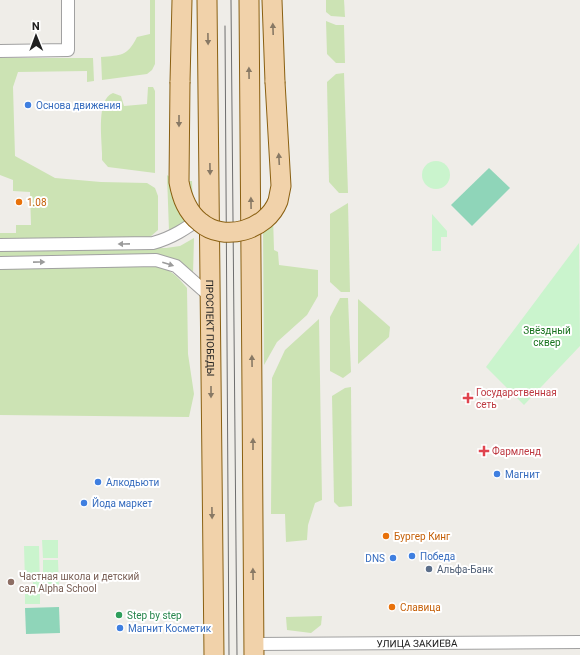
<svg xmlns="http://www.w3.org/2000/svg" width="580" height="655" viewBox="0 0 580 655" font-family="Roboto,sans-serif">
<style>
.grass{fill:#cce3b4}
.park{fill:#caf4cd}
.pitch{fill:#8fd5b9}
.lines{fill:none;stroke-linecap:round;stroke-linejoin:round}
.minor-casing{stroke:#a1a1a1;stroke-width:14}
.primary-casing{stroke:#8a6012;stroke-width:21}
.minor{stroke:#fff;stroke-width:12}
.primary{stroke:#f1d2aa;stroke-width:19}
.tram{stroke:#6e6e6e;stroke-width:1}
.primary-bridge-casing{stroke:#8a6012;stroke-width:21;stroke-linecap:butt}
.primary-bridge{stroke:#f1d2aa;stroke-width:19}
.oneway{fill:#887965}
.oneway2{fill:#9b9b9b}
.shop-dot{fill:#3f7fe0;stroke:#fff;stroke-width:1.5}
.food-dot{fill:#e8710a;stroke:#fff;stroke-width:1.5}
.health-dot{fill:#e0444e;stroke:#fff;stroke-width:1.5}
.service-dot{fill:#5c6f8a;stroke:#fff;stroke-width:1.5}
.education-dot{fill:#8d6e63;stroke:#fff;stroke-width:1.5}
.leisure-dot{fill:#2e9e5b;stroke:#fff;stroke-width:1.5}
.labels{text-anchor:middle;stroke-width:4;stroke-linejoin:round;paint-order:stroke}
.shop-label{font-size:10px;fill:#366cbe;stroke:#fff;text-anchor:start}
.food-label{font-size:10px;fill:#c56008;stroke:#fff;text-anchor:start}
.street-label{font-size:10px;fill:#202020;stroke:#fff}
.park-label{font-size:10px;fill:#19731f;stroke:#fff}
.health-label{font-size:10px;fill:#be3a42;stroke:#fff;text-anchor:start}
.service-label{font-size:10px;fill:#4e5e75;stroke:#fff;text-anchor:start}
.education-label{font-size:10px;fill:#785e54;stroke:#fff;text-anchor:start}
.leisure-label{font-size:10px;fill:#27864d;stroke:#fff;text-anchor:start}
</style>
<rect width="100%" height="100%" fill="#efede8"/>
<g class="grass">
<path d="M 150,0 L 155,0 L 155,64 L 152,70 L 147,74 L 102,80 L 101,57 C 121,55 127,57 137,37 L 150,34 Z"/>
<polygon points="326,0 344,0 345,17 331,16 326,12"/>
<polygon points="326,21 336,25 344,25 345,63 336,63 327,54"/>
<polygon points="0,58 93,58 94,81 87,82 87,71 18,72 13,87 15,156 55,178 101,182 147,183 155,188 158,196 158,230 150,237 0,239 0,233 16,233 16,225 31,225 30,192 13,191 13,180 0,175"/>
<polygon points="344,73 348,193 339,193 329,182 327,82 336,74"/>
<path d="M 148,87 L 153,87 L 155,91 L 155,173 L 108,167 L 102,160 L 102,153 C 102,138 96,99 113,93 L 121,96 L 124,106 L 147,104 Z"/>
<polygon points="167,175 175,181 192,181 193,205 191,218 169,231"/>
<polygon points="348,203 350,292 341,292 330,282 330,214"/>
<polygon points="273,216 274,250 278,252 279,265 318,270 318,296 307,315 277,342 264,365 263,226"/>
<path d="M 194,238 L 193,275 C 181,264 172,257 155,255 L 0,258 L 0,250 L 166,248 L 180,246 Z"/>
<path d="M 154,266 C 170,268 177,276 187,288 L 188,354 L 194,394 L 189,417 L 0,415 L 0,269 Z"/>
<polygon points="340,298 348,298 351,372 343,378 330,371 330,317"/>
<polygon points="358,299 390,327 389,337 358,364"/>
<polygon points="319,319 322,500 315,503 308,525 307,540 286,542 285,514 271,514 272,378 285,350"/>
<polygon points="351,387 352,506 339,507 334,502 332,396 345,388"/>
<polygon points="322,616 321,625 311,633 287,630 286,617"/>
</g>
<g class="park">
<circle cx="436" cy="175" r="14"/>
<polygon points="432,214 447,231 447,237 441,237 441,251 432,251"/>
<polygon points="579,243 580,346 524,405 486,367"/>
<polygon points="42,540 58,540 58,558 43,558"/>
<polygon points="24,546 39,546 40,588 33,588 33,582 25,582"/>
<polygon points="43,560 58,560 59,587 43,588"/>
<polygon points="40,592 40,604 25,604 25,593"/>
</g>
<g class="pitch">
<polygon points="489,168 510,188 472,226 451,205"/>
<polygon points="59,607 60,633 26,634 25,608"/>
</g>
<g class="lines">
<defs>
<g id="minor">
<polyline points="0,51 68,50 68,0"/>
<path d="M 0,245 L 153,243 C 172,238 187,228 203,216"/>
<polyline points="0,263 156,260 176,266 211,297"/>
<path id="s1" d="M 254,644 L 580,642"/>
</g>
<g id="primary">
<path id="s2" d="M 207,0 L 214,655"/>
<polyline points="249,0 254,655"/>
<polyline points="272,0 275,82"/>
<polyline points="180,82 182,0"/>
</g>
</defs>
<use href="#minor" class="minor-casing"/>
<use href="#primary" class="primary-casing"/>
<use href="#minor" class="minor"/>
<use href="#primary" class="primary"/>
<g class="tram">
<polyline points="231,0 237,655"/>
<polyline points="225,26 229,655"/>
</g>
<defs>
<path id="primary-bridge" d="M 180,82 L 179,182 C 182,198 187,212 200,222 C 224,243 267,230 278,201 C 279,196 280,191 281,186 L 275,82"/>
</defs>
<use href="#primary-bridge" class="primary-bridge-casing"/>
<use href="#primary-bridge" class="primary-bridge"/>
</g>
<defs><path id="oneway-solid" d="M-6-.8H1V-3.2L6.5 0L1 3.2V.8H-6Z"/></defs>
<g class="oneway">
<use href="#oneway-solid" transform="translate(273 29) rotate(-92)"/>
<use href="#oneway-solid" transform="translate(208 39) rotate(89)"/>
<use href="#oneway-solid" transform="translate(249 73) rotate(-91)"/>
<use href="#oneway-solid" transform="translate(179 121) rotate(90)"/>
<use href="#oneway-solid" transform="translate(279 159) rotate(-93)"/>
<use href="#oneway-solid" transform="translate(210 169) rotate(89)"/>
<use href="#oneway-solid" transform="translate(251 203) rotate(-91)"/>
<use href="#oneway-solid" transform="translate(252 361) rotate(-91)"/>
<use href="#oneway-solid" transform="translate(211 392) rotate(90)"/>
<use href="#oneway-solid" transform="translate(253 444) rotate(-90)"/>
<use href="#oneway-solid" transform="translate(212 513) rotate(89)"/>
<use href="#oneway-solid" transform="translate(253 574) rotate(-91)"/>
</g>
<g class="oneway2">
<use href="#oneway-solid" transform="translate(124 244) rotate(179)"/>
<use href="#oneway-solid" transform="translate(39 262) rotate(-1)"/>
<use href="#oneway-solid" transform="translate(168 264) rotate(17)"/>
</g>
<g class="shop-dot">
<circle cx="28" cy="105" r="4"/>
<circle cx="497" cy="474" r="4"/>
<circle cx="98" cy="482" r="4"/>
<circle cx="84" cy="503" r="4"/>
<circle cx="412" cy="556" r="4"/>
<circle cx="393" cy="558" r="4"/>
<circle cx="120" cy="628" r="4"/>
</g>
<g class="food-dot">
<circle cx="19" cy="202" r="4"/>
<circle cx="386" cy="536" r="4"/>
<circle cx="392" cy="607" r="4"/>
</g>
<g class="health-dot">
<path d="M466 392h4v4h4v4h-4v4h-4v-4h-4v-4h4z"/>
<path d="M482 445h4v4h4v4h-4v4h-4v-4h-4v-4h4z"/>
</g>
<circle class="service-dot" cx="429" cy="569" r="4"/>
<circle class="education-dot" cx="11" cy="582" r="4"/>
<circle class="leisure-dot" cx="119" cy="615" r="4"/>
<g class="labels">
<g class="shop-label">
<text x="36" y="109">Основа движения</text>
<text x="505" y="478">Магнит</text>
<text x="106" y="486">Алкодьюти</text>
<text x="92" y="507">Йода маркет</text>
<text x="420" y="560">Победа</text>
<text x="385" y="562" text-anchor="end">DNS</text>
<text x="128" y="632">Магнит Косметик</text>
</g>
<g class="food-label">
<text x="27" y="206">1.08</text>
<text x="394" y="540">Бургер Кинг</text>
<text x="400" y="611">Славица</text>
</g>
<g class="street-label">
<text dy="4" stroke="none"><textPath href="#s2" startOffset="328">ПРОСПЕКТ ПОБЕДЫ</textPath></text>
<text dy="4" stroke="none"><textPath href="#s1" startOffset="163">УЛИЦА ЗАКИЕВА</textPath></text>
</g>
<g class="park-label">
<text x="547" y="334">Звёздный<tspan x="547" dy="12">сквер</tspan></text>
</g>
<g class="health-label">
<text x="476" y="396">Государственная<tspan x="476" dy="12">сеть</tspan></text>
<text x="492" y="455">Фармленд</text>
</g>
<g class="service-label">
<text x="437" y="573">Альфа-Банк</text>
</g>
<g class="education-label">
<text x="19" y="580">Частная школа и детский<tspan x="19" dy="12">сад Alpha School</tspan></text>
</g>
<g class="leisure-label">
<text x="127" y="619">Step by step</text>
</g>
</g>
<g transform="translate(36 36) rotate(359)" stroke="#ffffff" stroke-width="3" paint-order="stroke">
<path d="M0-3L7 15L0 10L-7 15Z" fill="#202020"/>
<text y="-6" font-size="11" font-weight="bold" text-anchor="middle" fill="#202020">N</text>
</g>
</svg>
